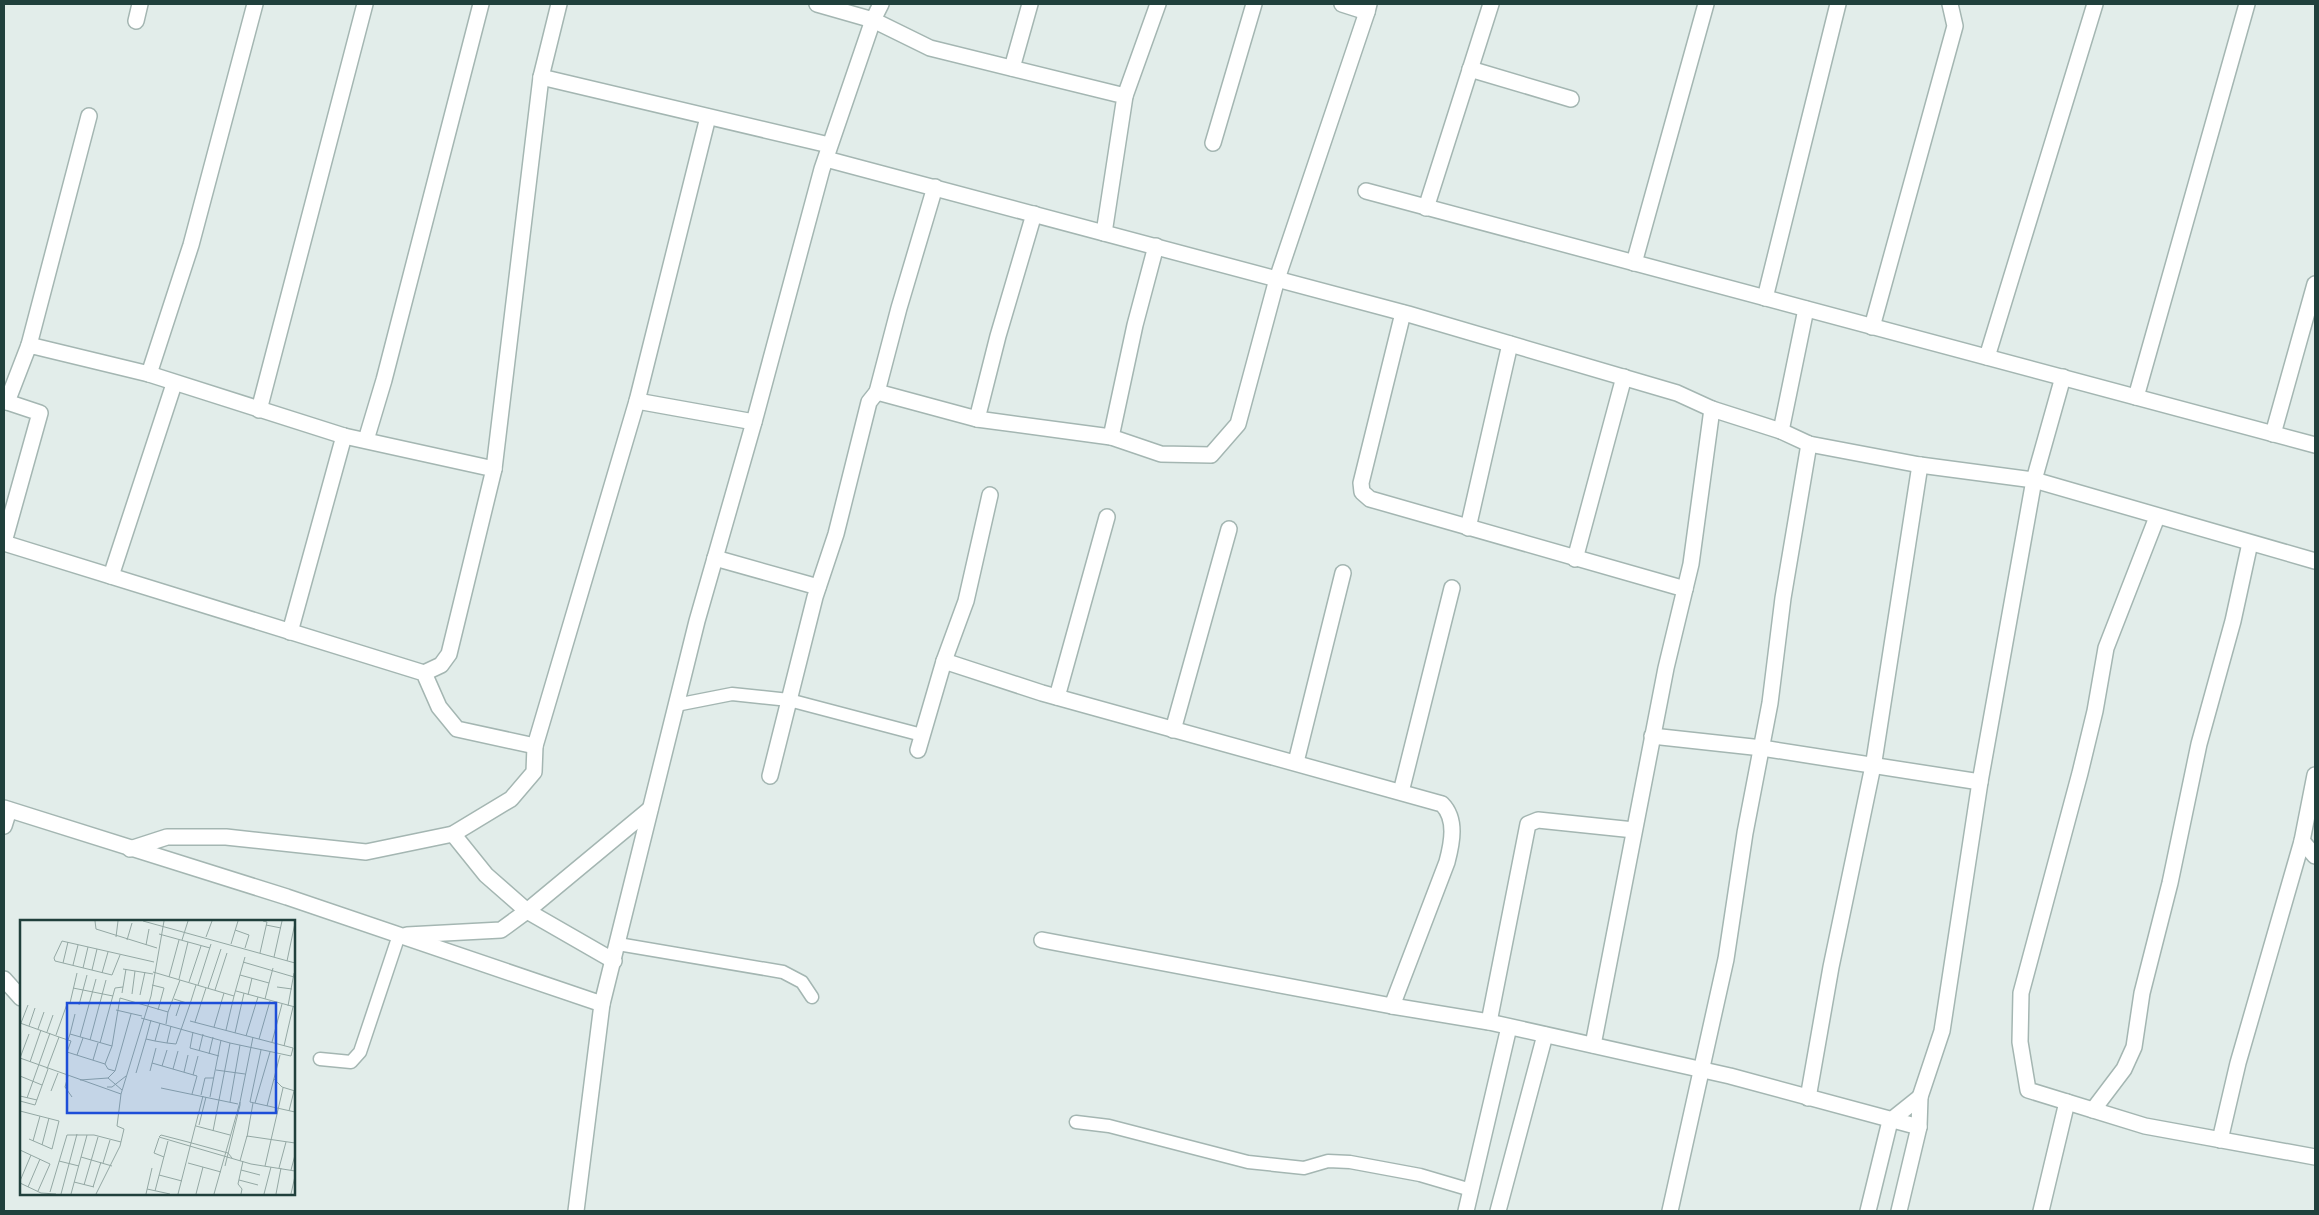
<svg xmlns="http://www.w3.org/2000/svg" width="2319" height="1215" viewBox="0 0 2319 1215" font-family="'IBM Plex Sans',sans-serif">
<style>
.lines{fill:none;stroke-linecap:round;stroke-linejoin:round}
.service-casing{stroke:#a4b6b2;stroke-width:15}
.minor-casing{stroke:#a4b6b2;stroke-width:18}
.service{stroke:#fff;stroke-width:12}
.minor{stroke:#fff;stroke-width:15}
.inset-road{fill:none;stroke:#94a8a4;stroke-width:1}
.view{fill:#1d4ed8;fill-opacity:0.15;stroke:#1d4ed8;stroke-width:2.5}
.inset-edge{fill:none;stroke:#20403c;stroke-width:2.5}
</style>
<rect width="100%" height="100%" fill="#e2edea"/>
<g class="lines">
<defs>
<g id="service">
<polyline points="676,705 732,694 789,700 922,735"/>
<polyline points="618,944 783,972 802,982 812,997"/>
<polyline points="320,1059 351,1062 360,1052 399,935"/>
<polyline points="1076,1122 1109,1126 1248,1162 1304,1168 1328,1161 1350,1162 1420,1175 1471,1190"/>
</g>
<g id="minor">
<polyline points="817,4 873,20 930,48 1125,96 1104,233"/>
<polyline points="1342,4 1367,12 1369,4"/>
<polyline points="136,21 140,4"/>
<polyline points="1012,68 1030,4"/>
<polyline points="1470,69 1571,99"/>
<polyline points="541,77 829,145"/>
<polyline points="1125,96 1158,4"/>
<polyline points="1213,143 1254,4"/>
<polyline points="826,159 1408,314 1677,393 1712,409 1781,431 1809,444 1920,465 2034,480 2315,561"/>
<polyline points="935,187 899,308 877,392 977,419"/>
<polyline points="1366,191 2315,445"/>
<polyline points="1426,208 1491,4"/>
<polyline points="1034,214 998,336 977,419 1111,437"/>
<polyline points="1156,246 1135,325 1111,437 1161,454 1211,455 1238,424 1277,279 1367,12"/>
<polyline points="1634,263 1706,4"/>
<polyline points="1765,298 1838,4"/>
<polyline points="1403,313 1361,483 1362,492 1370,499 1685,589"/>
<polyline points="1872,327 1955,26 1950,4"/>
<polyline points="29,345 89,116"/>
<polyline points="1987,357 2095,4"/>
<polyline points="149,374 191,245 255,4"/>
<polyline points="2136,397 2247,4"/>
<polyline points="4,401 40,413 4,542"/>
<polyline points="637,401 754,422"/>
<polyline points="7,402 29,345 149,374 344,436 494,469 541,77 559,4"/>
<polyline points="259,410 365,4"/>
<polyline points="1781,431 1806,309"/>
<polyline points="2273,434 2315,284"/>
<polyline points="366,440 384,380 481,4"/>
<polyline points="2157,517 2106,648 2095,711 2080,773 2021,993 2020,1042 2028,1090 2145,1126 2315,1157"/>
<polyline points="1468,528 1510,344"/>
<polyline points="4,543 424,673 439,707 457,729 535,746 637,401 708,117"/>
<polyline points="715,558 818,587"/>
<polyline points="1575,559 1624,377"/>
<polyline points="111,576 174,384"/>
<polyline points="290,632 344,436"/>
<path d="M 944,661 L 1042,693 L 1442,804 C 1457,819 1452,843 1447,862 L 1392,1006"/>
<polyline points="424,673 441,665 449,654 494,469"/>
<polyline points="1057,697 1107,517"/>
<polyline points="1173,730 1229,529"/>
<polyline points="1652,736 1762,748 1980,782"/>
<polyline points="918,750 944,661 966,601 990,495"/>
<polyline points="1296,762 1343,573"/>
<polyline points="770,776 815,597 836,534 869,402 877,392"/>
<polyline points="1401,792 1452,588"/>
<polyline points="4,808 287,897 602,1004 697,621 754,422 822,169 873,20 881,4"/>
<polyline points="4,826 9,810"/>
<polyline points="453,834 486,875 527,911 614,961"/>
<polyline points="2302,841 2315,856"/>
<polyline points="130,849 167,837 226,837 366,852 453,834 511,799 534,772 535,746"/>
<polyline points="407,935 501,930 527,911 650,809"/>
<polyline points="1042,940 1392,1006 1489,1022 1730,1076 1919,1127"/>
<polyline points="4,979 21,998"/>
<polyline points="1489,1022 1528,824 1538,820 1634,830"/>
<polyline points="1593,1045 1666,668 1691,564 1712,409"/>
<polyline points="1920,1097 1942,1031 1980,782 2034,480 2063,377"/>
<polyline points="1808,1098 1831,967 1874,761 1920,465"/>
<polyline points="2093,1110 2124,1069 2134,1047 2142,993 2170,883 2199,744 2233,621 2250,543"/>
<polyline points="2220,1140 2238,1063 2302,841 2315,775"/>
<polyline points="576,1211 602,1004"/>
<polyline points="1466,1211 1509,1027"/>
<polyline points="1498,1211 1545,1035"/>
<polyline points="1670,1211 1726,959 1745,833 1770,703 1783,598 1809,444"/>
<polyline points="1868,1211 1890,1121 1920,1097 1919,1127 1899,1211"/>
<polyline points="2041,1211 2067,1102"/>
</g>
</defs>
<use href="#service" class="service-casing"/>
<use href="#minor" class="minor-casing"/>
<use href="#service" class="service"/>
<use href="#minor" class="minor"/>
</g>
<g transform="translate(20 920)">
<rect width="275" height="275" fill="#e2edea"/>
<path class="inset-road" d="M 75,1 L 76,9 L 137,28M 123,1 L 275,43M 246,5 L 261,8M 215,10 L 229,15 L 225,28M 139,14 L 190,28M 96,17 L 98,1M 186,17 L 192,1M 107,20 L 112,3M 162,20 L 168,1M 211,24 L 218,1M 126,25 L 129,9M 240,33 L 247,2 L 243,1M 100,35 L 92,55 L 35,41 L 34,38 L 42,21 L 134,42M 254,37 L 262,1M 267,41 L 275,3M 223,42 L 274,57M 43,43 L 48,22M 53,45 L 58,25M 63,48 L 68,27M 103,49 L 133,54M 72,50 L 77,29M 133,52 L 214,76 L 225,37M 82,53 L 88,32M 220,55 L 249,63 L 245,79M 149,57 L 159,20M 159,59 L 168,22M 169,62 L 181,26M 249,63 L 253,48M 132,65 L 144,68 L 138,90M 178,65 L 191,24M 257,67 L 272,69M 53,68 L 93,76M 188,68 L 201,29M 195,70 L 207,33M 216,71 L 275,87M 102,73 L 106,49M 112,74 L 115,51M 120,75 L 125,52M 228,75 L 232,58M 154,79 L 170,84 L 176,65M 50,83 L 57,53M 59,85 L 67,55M 268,86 L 274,53M 96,90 L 122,96M 148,92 L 160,60M 156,96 L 161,81M 121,98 L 210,123 L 271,136 L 273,128 L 170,101M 131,100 L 126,119 L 135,121M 175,102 L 186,68M 0,103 L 39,117M 1,103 L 8,85M 140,103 L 135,121 L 147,123M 9,106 L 15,88M 151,106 L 147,123 L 156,124 L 170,84M 194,107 L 204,73M 18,109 L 24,92M 206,110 L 214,76M 27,112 L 33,95M 173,112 L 170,128 L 199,136M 215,113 L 224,73M 50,114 L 55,94M 36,115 L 47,84M 226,116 L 238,77M 60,117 L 76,59M 239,119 L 250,81M 48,120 L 50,114 L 92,126 L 100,78 L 148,92 L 146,104M 70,120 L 86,60M 252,122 L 262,84M 80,123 L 95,68 L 103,67M 264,126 L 273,87M 241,130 L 230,182 L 275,192M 179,131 L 183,114M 189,134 L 193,117M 57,135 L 63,118M 0,138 L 101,174 L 131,76 L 144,1M 0,138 L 9,114M 73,140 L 78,123M 10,142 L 21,110M 132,143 L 177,156 L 172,174M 85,144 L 92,126M 142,146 L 147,130M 27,149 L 39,117 L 51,121 L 47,132 L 85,144 L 88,149 L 95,151 L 111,94M 153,149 L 158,131M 196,150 L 225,154M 130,151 L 136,128M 164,152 L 168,135M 116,153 L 126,119M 173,155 L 178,136M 0,156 L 22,165M 48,156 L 45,167 L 52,177M 88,158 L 102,170M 254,159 L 262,167 L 275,171M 60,160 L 88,158 L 95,151M 87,167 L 92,167 L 106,156M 141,168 L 218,184M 31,171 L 38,153M 181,175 L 185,158 L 194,158M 0,176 L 17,180M 190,177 L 201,120M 7,178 L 30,113M 0,181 L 15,185 L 28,149M 210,182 L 220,125M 220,182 L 233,117M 235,183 L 250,132M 247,186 L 260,135M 0,191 L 39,201 L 32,229 L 9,219M 269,191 L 274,171M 179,205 L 186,177M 176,206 L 210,215M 193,211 L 210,123M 227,217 L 233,183M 139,218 L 134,233 L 144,237M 13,221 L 20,196M 22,225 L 29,198M 0,230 L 30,244 L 18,271M 61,237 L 92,246M 212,238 L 208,233 L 168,222 L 141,215 L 139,217 L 231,244 L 275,251M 39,241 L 59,246M 220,241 L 227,216 L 275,223M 83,243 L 90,220M 168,243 L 201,252M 205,246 L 220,185M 245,246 L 263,168M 259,248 L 266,222M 221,250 L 240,255M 271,250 L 275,235M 139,255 L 162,261M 219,260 L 238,265M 0,261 L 11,235M 54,262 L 74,267M 0,263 L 21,273 L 36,274M 64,265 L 78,217M 8,267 L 20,239M 73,267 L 81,242M 127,269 L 150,274M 135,271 L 148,221M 30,272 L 47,215 L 74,215 L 101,222M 41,274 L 57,214M 51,274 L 67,215M 76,274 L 100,226 L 104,209 L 97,206 L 101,174M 126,274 L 132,248M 158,274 L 183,176M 176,274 L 183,247M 194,274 L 220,182 L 220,185M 221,274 L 222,269 L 218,264 L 223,241M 244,274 L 251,247M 256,274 L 261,248M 271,274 L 275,256"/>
<path class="view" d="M 47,83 L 256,83 L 256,193 L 47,193 Z"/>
<rect width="275" height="275" class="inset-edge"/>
</g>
<rect width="2319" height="1215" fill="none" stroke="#20403c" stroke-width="10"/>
</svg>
